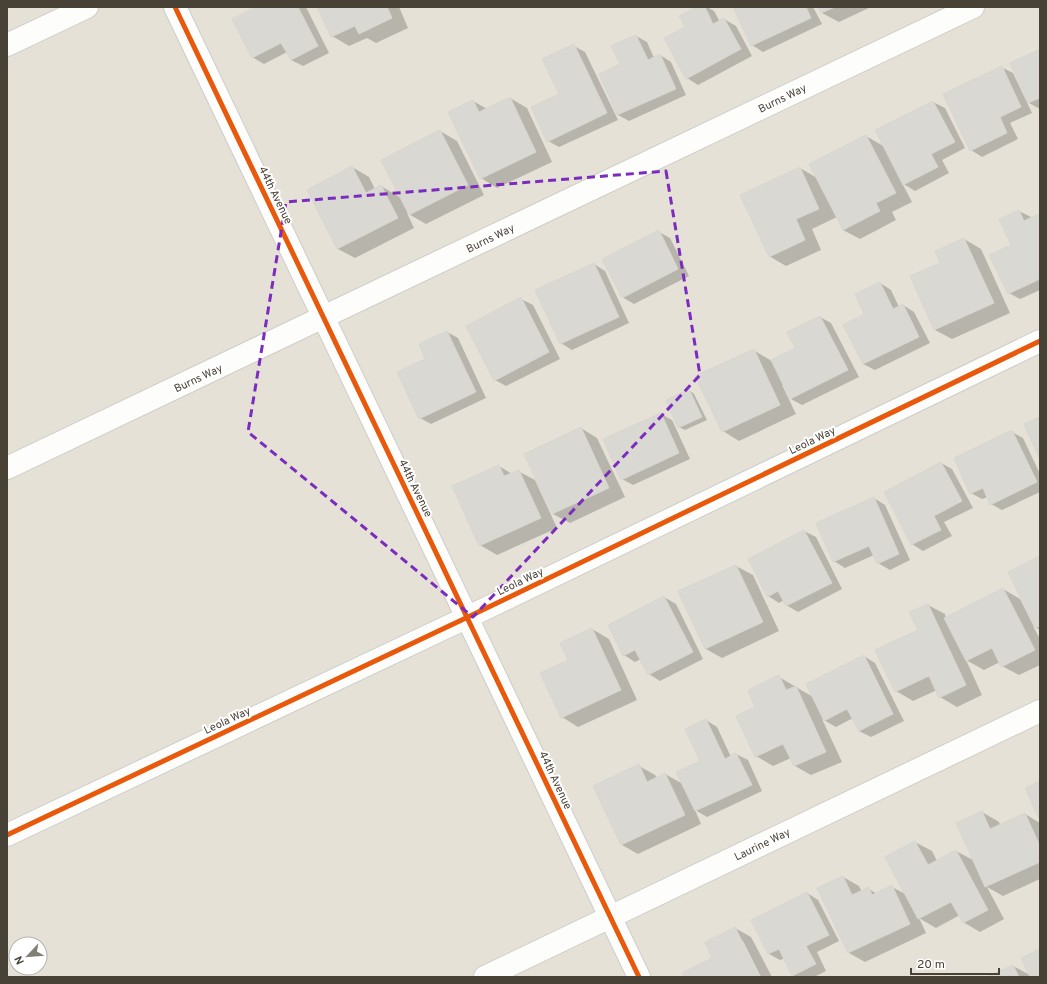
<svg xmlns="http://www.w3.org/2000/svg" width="1047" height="984" viewBox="0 0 1047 984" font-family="Overpass,sans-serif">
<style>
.residential{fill:#e5e1d7;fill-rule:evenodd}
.shadow{fill:#0003}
.building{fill:#dad8d2;stroke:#d9d6d0}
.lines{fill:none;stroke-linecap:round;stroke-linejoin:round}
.minor-casing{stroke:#cfcdc7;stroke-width:24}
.minor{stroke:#fdfdfc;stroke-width:22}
.cycleway-casing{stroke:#fff;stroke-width:8}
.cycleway{stroke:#e8590c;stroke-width:5}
.marked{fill:none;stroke:#7b2cbf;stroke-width:3;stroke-dasharray:8 5;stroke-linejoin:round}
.labels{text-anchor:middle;stroke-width:4;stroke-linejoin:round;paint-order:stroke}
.street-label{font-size:11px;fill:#484135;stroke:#fff}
</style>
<rect width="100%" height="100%" fill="#f0efea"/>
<path class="residential" d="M 7,7 L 1040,7 L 1040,977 L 7,977 ZM 16,944 L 40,944 L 40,968 L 16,968 Z"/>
<g class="shadow">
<polygon points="258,7 306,7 329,53 303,66 291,60 287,52 264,64 252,57"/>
<polygon points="318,7 399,7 408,28 376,43 367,38 349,46 332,36"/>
<polygon points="698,7 707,7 714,11 720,22 724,19 736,26 752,56 698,85 687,78 686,28"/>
<polygon points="734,7 813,7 822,24 763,52 752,45"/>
<polygon points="819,7 871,7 839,22 822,13"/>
<polygon points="636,36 647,42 654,58 660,55 671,62 686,95 629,121 618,115 600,74 621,65"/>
<polygon points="574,46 585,52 618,120 559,147 548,141"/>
<polygon points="1040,50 1040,109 1029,103 1011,64"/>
<polygon points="1001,67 1013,73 1032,113 1010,123 1018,139 982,157 971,150"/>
<polygon points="510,98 527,108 552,162 497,188 481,178 473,101 487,109"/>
<polygon points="933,102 945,108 965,148 942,160 949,173 915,191 902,183 912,202 892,212 896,220 860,239 843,230 837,217 812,229 821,250 786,266 769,256 800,168 817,178 866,136 885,147"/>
<polygon points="440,131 457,141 484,195 426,224 407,213 414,228 355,258 338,249 308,190 352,167 369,177 375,189 381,186 401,198"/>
<polygon points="1019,211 1031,217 1031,219 1040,215 1040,290 1020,299 1009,293 1012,245"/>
<polygon points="659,232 670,238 689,276 634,304 622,297"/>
<polygon points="964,239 981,249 1010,313 952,339 935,330 912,277 942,263"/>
<polygon points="594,264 605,271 629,323 572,350 561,343"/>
<polygon points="880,283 891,290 899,307 903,305 914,312 930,343 875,370 863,364 866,315"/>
<polygon points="521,299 533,305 560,359 506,386 495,380"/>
<polygon points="820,317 831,323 859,377 802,405 791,399 784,385 782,385 796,414 739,441 723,431 753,350 770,360 771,361 796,348"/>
<polygon points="447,332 458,338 486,398 431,424 420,418"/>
<polygon points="689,390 694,394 707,420 685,430 679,427"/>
<polygon points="661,414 672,420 690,459 633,485 622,479"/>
<polygon points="581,428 597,438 625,497 570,523 553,514 525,454"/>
<polygon points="1012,432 1023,438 1040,474 1040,492 1002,510 991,504 988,497 982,499 971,493"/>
<polygon points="941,463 952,469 973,508 944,522 952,536 923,551 912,544 885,492"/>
<polygon points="499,466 512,474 518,471 535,480 557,528 497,555 480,545"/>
<polygon points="874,498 885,505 910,560 890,570 878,563 874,555 845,568 834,561"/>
<polygon points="804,531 816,537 842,589 798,612 786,605 784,600 779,603 768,596 749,559"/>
<polygon points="1040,557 1040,630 1033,626 1040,639 1040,665 1019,675 1002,666 1000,662 984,670 966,660 982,695 957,707 940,697 937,690 913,701 896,691 919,631 928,605 945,614 946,618 1003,589 1020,599 1032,623 1034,622"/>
<polygon points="736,566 753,575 779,631 722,658 706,649 679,591"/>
<polygon points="664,597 676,604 703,659 660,681 649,674 641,659 635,662 624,655"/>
<polygon points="592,629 609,639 637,700 578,727 562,717"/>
<polygon points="864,656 875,663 904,721 871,737 859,731 853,718 836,727 822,719 842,762 811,775 795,766 791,758 773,766 756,756 757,707 779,677 813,697"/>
<polygon points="706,720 717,727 731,757 736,754 748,760 762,791 707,817 695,810 701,824 638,854 622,845 639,766 655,775 657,778 665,774 683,784 702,761"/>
<polygon points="982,812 999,822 1000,825 1025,814 1040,823 1040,879 1003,896 987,887 1004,919 980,932 963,922 960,915 936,928 919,918 926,933 865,962 849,953 843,877 859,886 862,892 869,889 877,894 892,887 907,895 915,842 932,851 937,861 956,851 975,861"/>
<polygon points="807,893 818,900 839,941 817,952 826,971 814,977 796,977 793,975 785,958 780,960 769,954 752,921"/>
<polygon points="735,928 751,937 772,977 761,977 743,941 741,941 759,977 685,977 714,958"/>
<polygon points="1040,950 1040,977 988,977 1013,966 1030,975"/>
</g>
<g class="building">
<polygon points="256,7 298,7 318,46 291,60 281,43 252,58 232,19"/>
<polygon points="317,7 387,7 392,18 359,34 355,26 331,37"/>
<polygon points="696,7 705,7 713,24 724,18 741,49 686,79 664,38 685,27 679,16"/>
<polygon points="733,7 806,7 811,18 751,46"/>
<polygon points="818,7 835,7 821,13"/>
<polygon points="636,35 648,60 660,54 676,89 617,115 599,74 620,64 611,46"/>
<polygon points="574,44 607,113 547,142 531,107 559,94 542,59"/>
<polygon points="1040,49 1040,98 1028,103 1010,63"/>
<polygon points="1002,66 1021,107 1000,117 1007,133 970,151 943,94"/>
<polygon points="510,97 536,152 480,179 448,112 473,100 479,112"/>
<polygon points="933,101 955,142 931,154 938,167 903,185 875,130"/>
<polygon points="440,130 468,185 409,215 381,160"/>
<polygon points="866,135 896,193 876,203 880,211 843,230 809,164"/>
<polygon points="352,166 366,193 381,185 398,218 337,249 307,190"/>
<polygon points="800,167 819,209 796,219 805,240 769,257 740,195"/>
<polygon points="1019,210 1024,221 1040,213 1040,279 1008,294 989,255 1011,245 999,219"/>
<polygon points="659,230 678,269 622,298 602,259"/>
<polygon points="964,238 994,303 934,330 910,276 940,263 935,251"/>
<polygon points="594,263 619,317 560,344 535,290"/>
<polygon points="880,282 893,309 903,304 919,337 863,364 843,325 864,314 855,294"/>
<polygon points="521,297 549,352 494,381 466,326"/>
<polygon points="820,316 848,370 790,399 771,360 795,348 787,332"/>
<polygon points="447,331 476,392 419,419 397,372 425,359 419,344"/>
<polygon points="754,349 780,405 722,432 695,376"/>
<polygon points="689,389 702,417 678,428 666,400"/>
<polygon points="661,413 679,453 621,480 603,439"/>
<polygon points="1040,417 1040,460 1024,424"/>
<polygon points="581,427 609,488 552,514 524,454"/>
<polygon points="1012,430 1037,482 990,505 983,488 970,494 954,458"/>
<polygon points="941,462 962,501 934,516 941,530 911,545 884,492"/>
<polygon points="499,465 504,476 519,470 541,518 479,546 452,486"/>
<polygon points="874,497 899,554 877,564 869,546 833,562 816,523"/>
<polygon points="804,530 832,583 786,606 778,591 767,597 748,559"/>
<polygon points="1040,556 1040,626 1035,628 1008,572"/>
<polygon points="736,565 763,622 705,649 678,591"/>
<polygon points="1003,588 1035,650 1001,667 992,648 966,661 944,618"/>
<polygon points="664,596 693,652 648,675 635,650 623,656 608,625"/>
<polygon points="928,604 966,685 939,698 929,676 895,692 875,650 918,630 909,612"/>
<polygon points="592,628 621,690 561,718 540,673 568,660 560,643"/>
<polygon points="864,655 893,714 859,731 847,709 824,721 806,684"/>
<polygon points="779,675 786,690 796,686 826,752 794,766 783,744 755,757 736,716 755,707 748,690"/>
<polygon points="706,719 725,759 736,753 752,785 695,811 676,772 700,761 685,729"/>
<polygon points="639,764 647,782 665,773 685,815 621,845 593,786"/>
<polygon points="1040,781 1040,821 1025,788"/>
<polygon points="982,811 990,829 1025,813 1040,846 1040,862 985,887 956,823"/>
<polygon points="915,841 928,865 956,850 988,910 963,923 951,902 918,919 885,857"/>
<polygon points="843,876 852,895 869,887 872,895 892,885 910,924 848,953 817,888"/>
<polygon points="807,892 829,935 806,946 816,964 792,976 779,949 768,954 751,920"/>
<polygon points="735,927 760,977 684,977 682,973 712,958 705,942"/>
<polygon points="1040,949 1040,977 1030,977 1021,958"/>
<polygon points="1013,965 1019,977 986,977"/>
</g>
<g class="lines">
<defs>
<g id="minor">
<polyline points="175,7 639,977"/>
<polyline points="7,45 87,7"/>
<polyline points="7,468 973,7"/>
<polyline points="7,835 468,617 1040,341"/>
<polyline points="485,977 1040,711"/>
</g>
</defs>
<use href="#minor" class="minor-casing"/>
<use href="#minor" class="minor"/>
<defs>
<g id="cycleway">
<polyline points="175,7 639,977"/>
<polyline points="7,835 468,617 1040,341"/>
</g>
</defs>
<use href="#cycleway" class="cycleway-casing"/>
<use href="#cycleway" class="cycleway"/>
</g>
<path class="marked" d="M 666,171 L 700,375 L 473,617 L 248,432 L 286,202 Z"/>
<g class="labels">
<g class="street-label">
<text transform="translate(782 98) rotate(-26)" y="4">Burns Way</text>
<text transform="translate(276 195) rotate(64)" y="4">44th Avenue</text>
<text transform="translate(490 238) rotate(-26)" y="4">Burns Way</text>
<text transform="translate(198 378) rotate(-25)" y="4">Burns Way</text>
<text transform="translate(812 440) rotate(-26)" y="4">Leola Way</text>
<text transform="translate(416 488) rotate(64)" y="4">44th Avenue</text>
<text transform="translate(520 581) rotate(-26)" y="4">Leola Way</text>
<text transform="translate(227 720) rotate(-25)" y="4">Leola Way</text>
<text transform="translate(556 780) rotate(65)" y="4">44th Avenue</text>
<text transform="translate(762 844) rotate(-26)" y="4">Laurine Way</text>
</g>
</g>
<rect width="1047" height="984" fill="none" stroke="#484135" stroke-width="16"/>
<g transform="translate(28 956) rotate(244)"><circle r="19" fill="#ffffff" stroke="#b6b3ae"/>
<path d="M0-3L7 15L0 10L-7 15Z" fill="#837e74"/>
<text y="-6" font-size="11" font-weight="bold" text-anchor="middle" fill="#484135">N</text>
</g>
<path d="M911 968v6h88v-6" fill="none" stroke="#484135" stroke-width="2"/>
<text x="917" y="968" font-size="12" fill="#484135" stroke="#ffffff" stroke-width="3" paint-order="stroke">20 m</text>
</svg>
